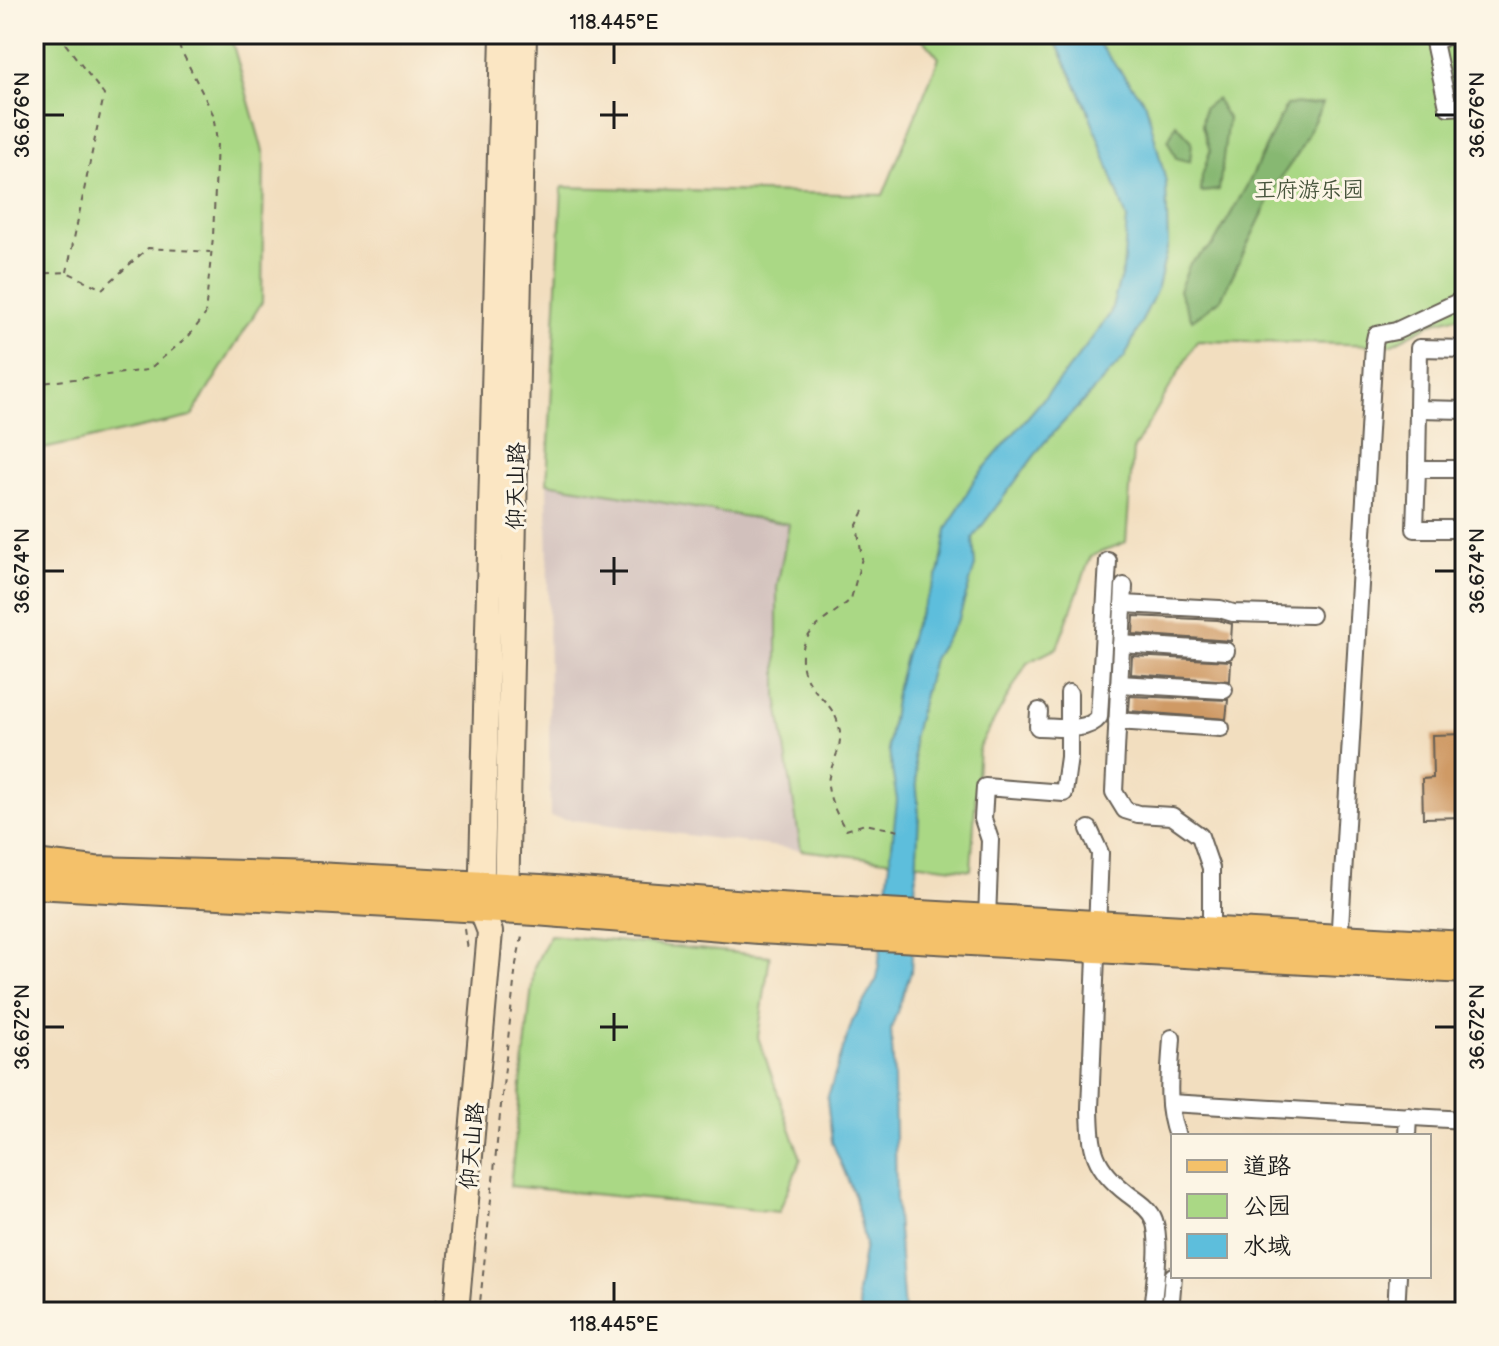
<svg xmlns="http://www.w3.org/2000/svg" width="1499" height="1346" viewBox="0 0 1499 1346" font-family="'Balsamiq Sans','LXGW WenKai TC',sans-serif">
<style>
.industrial{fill:#d1c0bc}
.green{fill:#aad885;stroke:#637a50;stroke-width:2}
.forest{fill:#87b872;stroke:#526a47;stroke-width:2}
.water{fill:#5dbedc;stroke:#3c6d7c;stroke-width:2}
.building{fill:#cf9a65}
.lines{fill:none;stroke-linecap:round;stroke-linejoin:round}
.street-casing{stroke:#676055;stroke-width:20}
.secondary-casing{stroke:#676055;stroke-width:28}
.primary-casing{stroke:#676055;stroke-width:30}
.path{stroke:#676055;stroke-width:2;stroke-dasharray:6 6;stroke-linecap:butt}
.street{stroke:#fff;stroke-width:16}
.secondary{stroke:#fbe6c3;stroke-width:24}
.primary{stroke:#f4c16a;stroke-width:26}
.ticks{fill:none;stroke:#1c1c1c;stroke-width:3}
.labels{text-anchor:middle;stroke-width:6;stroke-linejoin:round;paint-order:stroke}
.park-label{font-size:22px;fill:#47543c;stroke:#fcf5e5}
.street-label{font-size:22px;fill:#1c1c1c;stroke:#fcf5e5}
.neatline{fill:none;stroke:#1c1c1c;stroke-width:3}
.ticks-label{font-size:20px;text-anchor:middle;fill:#1c1c1c}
</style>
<rect width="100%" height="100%" fill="#fcf5e5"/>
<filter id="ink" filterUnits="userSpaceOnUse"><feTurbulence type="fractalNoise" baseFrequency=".0125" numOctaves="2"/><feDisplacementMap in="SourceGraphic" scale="16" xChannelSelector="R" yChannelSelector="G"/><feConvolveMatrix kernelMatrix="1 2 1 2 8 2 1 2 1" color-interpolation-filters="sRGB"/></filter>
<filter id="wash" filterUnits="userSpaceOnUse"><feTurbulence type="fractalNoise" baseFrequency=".006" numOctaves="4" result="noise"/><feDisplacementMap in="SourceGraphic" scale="32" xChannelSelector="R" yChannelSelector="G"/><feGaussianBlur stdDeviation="1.8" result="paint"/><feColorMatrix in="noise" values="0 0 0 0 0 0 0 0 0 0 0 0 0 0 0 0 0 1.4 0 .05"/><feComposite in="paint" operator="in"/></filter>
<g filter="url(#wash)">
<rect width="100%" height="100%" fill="#f2debf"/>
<polygon class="industrial" points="547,483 789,524 777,587 777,697 801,850 550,817"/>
<g class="green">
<polygon points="34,34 230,34 264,155 262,302 191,417 34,451"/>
<polygon points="919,34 1465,34 1465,315 1434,322 1390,345 1197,341 1133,450 1126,542 1091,556 1057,648 1027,663 979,747 971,870 801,850 777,697 777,587 789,524 547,483 562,187 883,195 939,58"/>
<polygon points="550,935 770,956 758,1037 801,1159 779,1212 510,1186 534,967"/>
</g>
<g class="forest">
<polygon points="1216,99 1228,118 1219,190 1201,192 1202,176 1210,151 1202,126 1204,108"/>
<polygon points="1323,103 1298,153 1278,182 1221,299 1192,320 1179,291 1190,263 1213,245 1249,182 1286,105"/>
<polygon points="1176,124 1192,141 1190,162 1176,158 1168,141"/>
</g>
<polygon class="water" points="1052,34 1091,34 1146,104 1166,182 1168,245 1158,287 1125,357 1044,443 973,538 975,566 959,618 933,659 913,738 919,816 911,972 891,1029 894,1078 896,1201 904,1312 860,1312 857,1294 865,1244 855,1197 832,1142 827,1099 852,1022 877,979 897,800 888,745 897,687 912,630 940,570 947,529 974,480 1073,364 1110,314 1123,269 1127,219 1088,110"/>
<g id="blocks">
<g class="building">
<polygon points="1134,616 1218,620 1232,624 1231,641 1133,634"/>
<polygon points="1132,656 1231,661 1230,681 1131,674"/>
<polygon points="1130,696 1228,700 1226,719 1129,711"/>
<polygon points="1465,734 1465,817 1423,818 1422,779 1433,778 1432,735"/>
</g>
</g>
</g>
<g filter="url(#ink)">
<use href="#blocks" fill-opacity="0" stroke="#676055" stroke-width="2"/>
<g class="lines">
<defs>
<g id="street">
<polyline points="1450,34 1434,42 1448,107 1465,106"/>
<polyline points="1465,349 1419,348 1418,409 1465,410"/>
<polyline points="1417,469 1418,409"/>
<polyline points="1465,469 1417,469 1415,529 1465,529"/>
<polyline points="1124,586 1114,792 1125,810 1138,814 1172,816 1200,836 1211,868 1211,930"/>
<polyline points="1123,604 1220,609 1233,613 1311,615"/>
<polyline points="1121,644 1226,651"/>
<polyline points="1119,684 1224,690"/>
<path d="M 1039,711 L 1038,727 C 1056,727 1087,733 1099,717 L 1108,561"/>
<polyline points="1117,721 1221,728"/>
<path d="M 1089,829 L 1100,853 L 1090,1109 C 1091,1150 1093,1167 1128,1194 C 1137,1201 1150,1208 1154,1220 C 1162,1244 1154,1286 1152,1312"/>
<polyline points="987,919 990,840 983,819 985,787 1064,793 1069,757 1069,693"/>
<polyline points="1339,944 1374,345 1376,335 1396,331 1456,303 1465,303"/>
<path d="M 1172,1038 C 1170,1072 1165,1104 1177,1136"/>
<polyline points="1170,1103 1465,1120"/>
<polyline points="1407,1136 1408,1116"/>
<polyline points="1170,1312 1173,1276"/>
<polyline points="1396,1312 1398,1276"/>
</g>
<g id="secondary">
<polyline points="506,903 524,34"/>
<polyline points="456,1312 490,932 481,909 503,34"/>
</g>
<g id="primary">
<polyline points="34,863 95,870 316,876 541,888 761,905 1465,945"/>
<polyline points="34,885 536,912 759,930 1465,970"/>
</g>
</defs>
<use href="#street" class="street-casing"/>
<use href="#secondary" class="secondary-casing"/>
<use href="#primary" class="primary-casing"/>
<g class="path">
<polyline points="58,34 104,95 67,272"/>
<polyline points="34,274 67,272 102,289 148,248 210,252"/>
<polyline points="34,384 148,370 189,336 205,315 213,237 217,142 213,114 173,34"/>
<path d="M 864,511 L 857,525 L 862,558 L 851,599 C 835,615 804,627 802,654 C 800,690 830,696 838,723 C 846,748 829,763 828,784 C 828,798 839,819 846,830 L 865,824 L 900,831"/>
<polyline points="465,929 468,950"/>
<polyline points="435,1312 437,1298"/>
<polyline points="479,1312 516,964 523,932"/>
</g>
<use href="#street" class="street"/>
<use href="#secondary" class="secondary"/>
<use href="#primary" class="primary"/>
</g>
</g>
<path class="ticks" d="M 614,44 L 614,64M 614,101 L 614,129M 44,115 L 64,115M 600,115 L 628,115M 1435,115 L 1455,115M 614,557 L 614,585M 44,571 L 64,571M 600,571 L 628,571M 1435,571 L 1455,571M 614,1013 L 614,1041M 44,1027 L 64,1027M 600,1027 L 628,1027M 1435,1027 L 1455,1027M 614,1282 L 614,1302"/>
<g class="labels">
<g class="park-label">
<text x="1309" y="197">王府游乐园</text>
</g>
<g class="street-label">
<text transform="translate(515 486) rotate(-89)" y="8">仰天山路</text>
<text transform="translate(471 1146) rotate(-85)" y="8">仰天山路</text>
</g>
</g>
<rect width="1499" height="1346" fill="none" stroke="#fcf5e5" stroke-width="88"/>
<rect x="1171" y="1134" width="260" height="144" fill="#fcf5e5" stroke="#a29e95" stroke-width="2"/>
<rect x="1187" y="1160" width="40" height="12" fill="#f4c16a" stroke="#a29e95" stroke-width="2"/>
<text x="1243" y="1174" font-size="24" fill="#1c1c1c">道路</text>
<rect x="1187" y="1194" width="40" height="24" fill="#aad885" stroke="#a29e95" stroke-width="2"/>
<text x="1243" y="1214" font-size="24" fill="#1c1c1c">公园</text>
<rect x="1187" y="1234" width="40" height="24" fill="#5dbedc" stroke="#a29e95" stroke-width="2"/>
<text x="1243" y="1254" font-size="24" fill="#1c1c1c">水域</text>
<rect x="44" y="44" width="1411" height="1258" class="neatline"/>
<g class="ticks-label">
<text x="614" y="29">118.445°E</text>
<text transform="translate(22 115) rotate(-90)" y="7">36.676°N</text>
<text transform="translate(1477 115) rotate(-90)" y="7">36.676°N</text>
<text transform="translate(22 571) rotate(-90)" y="7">36.674°N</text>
<text transform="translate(1477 571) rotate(-90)" y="7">36.674°N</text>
<text transform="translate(22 1027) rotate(-90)" y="7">36.672°N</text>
<text transform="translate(1477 1027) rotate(-90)" y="7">36.672°N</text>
<text x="614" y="1331">118.445°E</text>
</g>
</svg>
